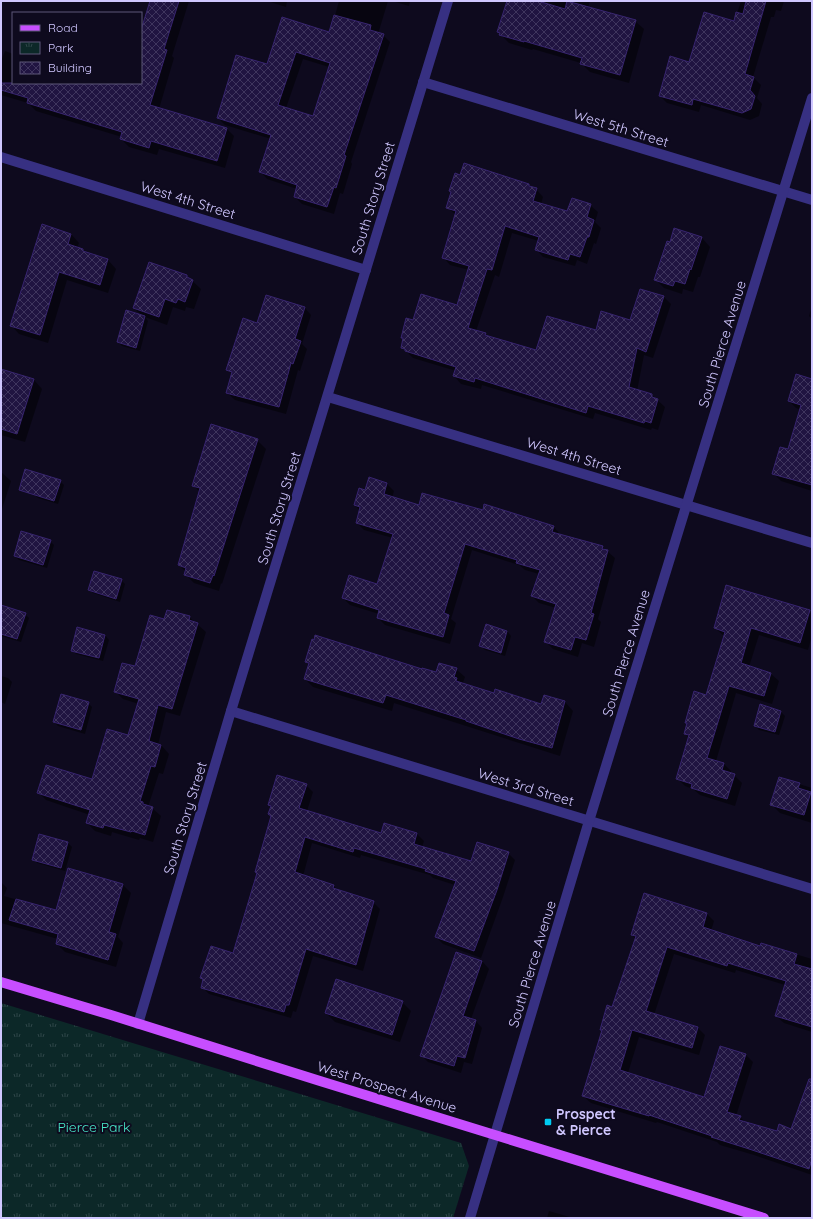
<svg xmlns="http://www.w3.org/2000/svg" width="813" height="1219" viewBox="0 0 813 1219" font-family="Quicksand,sans-serif">
<style>
.park{fill:url(#park-tufts)}
.shadow{fill:#0007;fill-rule:evenodd}
.building{fill:url(#building-cross-hatch);stroke:#37246f;fill-rule:evenodd}
.lines{fill:none;stroke-linecap:round;stroke-linejoin:round}
.minor{stroke:#373082;stroke-width:10}
.major{stroke:#c74eff;stroke-width:10}
.poi-dot{fill:#00ccf2;stroke:#0e0a1e;stroke-width:1.5}
.labels{text-anchor:middle;stroke-width:4;stroke-linejoin:round;paint-order:stroke}
.street-label{font-size:14px;fill:#d0c7ff;stroke:#0e0a1e}
.poi-label{font-size:14px;font-weight:bold;fill:#d0c7ff;stroke:#0e0a1e;text-anchor:start}
.park-label{font-size:14px;fill:#48eaca;stroke:#0e0a1e}
</style>
<defs>
<pattern id="park-tufts" width="24" height="20" patternUnits="userSpaceOnUse"><rect width="24" height="20" fill="#0c2828"/><path d="M3 7l-1-3M5 7V3M7 7l1-3M15 17l-1-3M17 17v-4M19 17l1-3" fill="none" stroke="#2e4648"/></pattern>
<pattern id="building-cross-hatch" width="8" height="8" patternUnits="userSpaceOnUse"><rect width="8" height="8" fill="#201441"/><path d="M0 0l8 8M0 8l8-8" fill="none" stroke="#3f355e"/></pattern>
</defs>
<rect width="100%" height="100%" fill="#0e0a1e"/>
<polygon class="park" points="1,1003 461,1143 469,1166 453,1218 1,1218"/>
<g class="shadow">
<polygon points="151,1 189,1 172,56 174,58 159,109 226,128 234,136 225,168 159,149 157,155 129,147 121,139 122,137 36,111 28,103 1,95 1,61 5,51 13,54 13,83 141,83 141,33"/>
<polygon points="267,1 287,1 286,7"/>
<path d="M 339,1 L 388,1 L 378,34 L 383,35 L 390,42 L 351,162 L 352,164 L 343,194 L 340,193 L 334,214 L 302,204 L 295,197 L 297,189 L 267,179 L 261,172 L 271,139 L 225,125 L 218,118 L 267,66 L 330,34 ZM 303,59 L 329,67 L 314,117 L 286,108 Z"/>
<polygon points="392,1 410,1 409,6"/>
<polygon points="508,1 590,1 588,8 635,21 644,29 629,83 590,72 581,63 533,49 532,50 509,43 498,32"/>
<polygon points="741,1 784,1 781,11 776,10 774,17 771,17 753,77 761,85 757,98 762,104 759,116 750,120 701,105 699,112 667,103 660,96 689,63 734,23"/>
<polygon points="529,185 532,188 536,189 543,197 541,204 568,212 590,205 598,212 595,222 601,228 596,244 594,243 587,264 577,260 575,266 543,257 536,249 539,241 512,233 499,277 495,275 476,331 485,334 489,338 537,351 631,321 640,290 664,297 671,304 653,358 644,355 637,391 652,395 665,407 658,430 652,428 651,430 595,413 593,419 482,385 481,389 461,384 454,376 456,371 413,358 402,347 404,340 402,337 413,321 458,306 469,270 450,265 443,257 456,215 447,207 452,193 450,191"/>
<polygon points="675,229 702,238 710,247 700,277 698,277 693,292 683,289 682,294 664,288 656,280"/>
<polygon points="71,234 79,243 77,248 83,250 86,254 108,260 116,269 108,293 67,280 48,343 19,334 11,325"/>
<polygon points="187,276 201,289 194,309 186,307 185,311 173,307 167,325 145,317 148,321 140,351 122,346 118,342 142,316 134,308"/>
<polygon points="812,306 812,319 809,316"/>
<polygon points="304,307 311,315 302,344 307,349 300,371 298,370 286,414 235,400 227,393 233,375 227,369 257,324"/>
<polygon points="1,370 34,380 42,389 25,442 1,435"/>
<polygon points="812,380 812,491 781,481 773,473 789,451 801,410 796,408 789,401"/>
<polygon points="257,440 266,449 222,584 221,583 219,591 194,583 185,574 186,572 179,565 200,492 193,485"/>
<polygon points="1,472 11,481 1,512"/>
<polygon points="60,481 64,485 58,504 38,498 34,494"/>
<polygon points="387,484 394,491 392,498 420,507 484,512 553,526 560,534 560,535 602,547 607,551 615,558 598,619 601,622 594,647 582,643 578,657 553,649 546,642 556,608 539,603 532,596 539,574 525,570 519,565 472,550 451,619 456,623 450,644 385,625 378,618 379,614 350,605 343,598 378,585 393,538 364,530 357,523 360,511 355,505 366,491"/>
<polygon points="50,541 54,545 47,568 19,560 15,556"/>
<polygon points="121,580 125,584 120,602 93,593 89,589"/>
<polygon points="809,611 812,614 812,636 808,650 759,635 749,667 771,674 779,681 772,704 736,693 716,761 724,764 731,771 731,774 734,775 742,783 735,806 700,795 693,789 685,786 677,778 689,738 685,733 706,696 724,636 715,628"/>
<polygon points="25,614 29,618 21,642 1,636 1,617"/>
<polygon points="189,617 206,632 180,716 166,712 158,745 161,745 169,754 163,774 159,773 148,807 152,808 161,816 153,842 140,838 139,840 112,832 111,836 95,831 87,823 90,815 46,800 38,792 92,781 129,736 139,704 123,699 115,691 136,668 165,620"/>
<polygon points="486,626 507,631 511,636 505,656 485,650 481,646"/>
<polygon points="78,628 105,635 109,640 103,661 76,654 72,650"/>
<polygon points="386,659 437,674 456,669 465,677 462,685 494,694 542,705 544,696 565,702 573,711 560,756 394,703 392,711 313,687 305,679 309,664 306,661"/>
<polygon points="1,676 8,678 12,682 5,704 1,702"/>
<polygon points="88,703 92,707 85,734 58,726 54,722"/>
<polygon points="781,712 785,716 779,735 759,730 755,726"/>
<polygon points="779,778 812,788 812,823 780,813 771,804"/>
<polygon points="306,785 313,792 307,811 382,834 384,825 417,834 424,841 422,847 472,863 508,853 515,860 503,897 481,958 443,944 436,937 455,885 433,878 430,875 361,855 360,858 312,843 303,876 334,886 340,892 373,902 380,909 363,971 313,956 296,1012 293,1011 291,1018 209,994 202,987 204,981 202,978 233,954 258,874 256,872 272,817 269,814 271,807 269,804"/>
<polygon points="68,843 72,847 65,871 37,863 33,859"/>
<polygon points="1,882 7,888 4,896 56,911 123,885 131,893 118,937 123,943 116,967 65,952 57,944 58,939 1,923"/>
<polygon points="645,894 707,914 714,921 711,931 760,947 761,944 812,959 812,1032 784,1023 776,1016 785,985 736,970 735,973 674,954 654,1015 698,1028 705,1035 699,1055 639,1037 628,1073 704,1098 746,1055 753,1062 736,1116 740,1117 746,1123 777,1133 792,1130 812,1105 812,1175 754,1155 720,1145 717,1142 657,1122 656,1123 591,1103 583,1096 602,1031 601,1029 613,1008 636,939 632,935"/>
<polygon points="482,961 489,969 471,1019 475,1020 482,1028 472,1064 464,1062 461,1073 428,1062 421,1055"/>
<polygon points="402,1002 411,1011 400,1042 335,1022 326,1013"/>
<polygon points="549,1211 573,1218 547,1218"/>
</g>
<g class="building">
<polygon points="150,1 179,1 164,49 167,50 150,105 227,128 217,161 151,141 149,148 120,139 122,132 27,103 28,98 1,90 1,83 141,83 141,30"/>
<polygon points="507,1 538,1 565,9 567,1 636,20 620,75 580,64 582,58 524,41 524,42 499,35 500,33 497,32"/>
<polygon points="746,1 766,1 745,74 754,77 750,90 755,96 751,109 742,113 693,99 692,105 659,96 670,56 689,62 704,12 734,21 736,12 743,14"/>
<path d="M 334,15 L 371,25 L 370,30 L 384,34 L 344,155 L 346,156 L 336,188 L 334,187 L 327,207 L 294,197 L 297,185 L 259,172 L 271,135 L 217,118 L 236,55 L 267,64 L 282,17 L 329,32 ZM 296,52 L 330,63 L 313,116 L 278,105 Z"/>
<polygon points="464,163 529,184 529,186 537,188 533,201 567,211 572,198 591,204 587,217 594,220 589,237 587,237 580,257 570,254 568,260 535,250 539,237 505,226 492,270 487,269 468,328 486,333 485,335 536,350 547,316 596,330 601,311 630,320 640,289 664,296 646,352 637,348 629,387 652,394 652,397 658,399 651,423 645,421 644,423 588,406 586,413 475,378 474,382 453,376 456,367 405,351 405,349 401,348 403,338 401,338 406,318 413,320 421,294 457,305 469,266 442,258 456,211 446,208 451,192 449,191 455,173 460,175"/>
<polygon points="42,224 71,234 68,244 83,249 83,251 108,259 100,285 59,272 40,335 10,326"/>
<polygon points="674,228 702,237 691,270 690,269 685,284 675,281 673,286 654,280 667,241 670,242"/>
<polygon points="149,262 187,275 187,277 193,280 185,302 178,299 176,303 165,299 159,317 133,308"/>
<polygon points="266,295 305,307 295,339 301,341 293,364 291,363 279,407 226,393 232,372 226,370 243,318 257,323"/>
<polygon points="126,310 145,316 136,348 117,342"/>
<polygon points="1,369 34,379 17,434 1,429"/>
<polygon points="796,374 812,379 812,485 772,474 780,447 788,449 801,405 788,401"/>
<polygon points="211,424 258,439 214,576 213,575 210,583 184,575 186,568 178,565 200,488 192,486"/>
<polygon points="25,469 61,480 54,501 19,490"/>
<polygon points="369,477 387,483 384,494 419,505 422,493 483,510 484,504 554,526 552,532 603,546 602,549 608,550 591,613 594,614 586,640 575,637 571,650 544,642 556,604 531,596 540,570 516,563 517,560 465,544 444,613 449,615 443,637 377,618 379,610 342,598 349,575 377,584 393,534 356,523 360,507 354,505 359,488 365,490"/>
<polygon points="21,531 51,540 43,565 14,556"/>
<polygon points="94,571 122,579 116,599 88,590"/>
<polygon points="726,585 810,610 800,643 751,628 741,663 771,673 764,696 729,686 707,758 724,763 722,770 735,774 727,799 691,788 692,784 676,779 689,735 684,734 687,723 685,723 694,691 706,695 725,632 714,628"/>
<polygon points="1,605 26,613 17,639 1,634"/>
<polygon points="167,610 190,616 189,620 198,623 172,709 158,705 149,741 161,745 155,767 151,766 140,801 143,802 143,804 153,807 145,835 132,831 131,832 104,825 103,828 86,823 90,810 37,793 46,765 92,779 107,729 128,735 139,699 114,692 122,663 135,666 150,615 164,619"/>
<polygon points="486,624 507,631 501,653 479,646"/>
<polygon points="77,627 105,635 99,658 71,651"/>
<polygon points="315,635 422,669 422,668 436,672 439,663 457,668 454,677 457,678 456,681 494,693 495,689 541,704 544,695 565,701 552,748 519,739 466,721 466,720 386,695 383,703 304,679 309,663 305,662 312,639 314,640"/>
<polygon points="61,694 89,702 81,730 53,722"/>
<polygon points="760,704 781,711 775,732 754,726"/>
<polygon points="277,775 307,784 299,808 381,833 384,823 417,833 414,844 471,861 477,842 509,852 497,890 474,951 435,937 456,881 425,871 426,869 354,848 353,852 305,837 295,872 334,885 333,888 374,901 356,965 306,949 289,1005 286,1005 284,1012 201,988 203,979 200,978 211,946 233,953 257,873 255,872 271,816 268,814 271,806 268,805"/>
<polygon points="779,777 800,783 798,788 811,792 804,815 770,805"/>
<polygon points="39,834 68,842 61,868 32,860"/>
<polygon points="68,868 123,884 109,932 116,934 108,960 56,944 58,934 9,920 16,899 56,910"/>
<polygon points="644,893 707,913 703,927 760,946 761,943 797,954 794,964 812,969 812,1027 775,1016 786,981 728,963 727,966 667,947 646,1011 698,1027 692,1048 632,1030 620,1070 704,1097 720,1046 746,1054 727,1112 741,1116 739,1120 777,1131 779,1124 791,1129 809,1079 812,1079 812,1159 809,1169 746,1148 711,1137 712,1136 649,1115 649,1116 582,1096 602,1030 600,1030 607,1005 612,1007 636,936 631,935"/>
<polygon points="456,952 482,961 463,1016 476,1020 465,1058 457,1056 454,1066 420,1056"/>
<polygon points="336,979 403,1001 392,1035 325,1013"/>
</g>
<g class="lines">
<g class="minor">
<polyline points="423,82 812,200"/>
<polyline points="1,157 366,270"/>
<polyline points="328,397 812,543"/>
<polyline points="231,711 812,889"/>
<polyline points="138,1024 231,711 448,1"/>
<polyline points="470,1218 589,821 812,98"/>
</g>
<polyline class="major" points="1,982 111,1015 320,1081 764,1218"/>
</g>
<rect class="poi-dot" x="544" y="1118" width="8" height="8" rx="2"/>
<g class="labels">
<g class="street-label">
<text transform="translate(621 128) rotate(17)" y="5">West 5th Street</text>
<text transform="translate(373 198) rotate(-73)" y="5">South Story Street</text>
<text transform="translate(188 200) rotate(17)" y="5">West 4th Street</text>
<text transform="translate(722 344) rotate(-73)" y="5">South Pierce Avenue</text>
<text transform="translate(574 456) rotate(17)" y="5">West 4th Street</text>
<text transform="translate(279 508) rotate(-73)" y="5">South Story Street</text>
<text transform="translate(626 653) rotate(-73)" y="5">South Pierce Avenue</text>
<text transform="translate(526 787) rotate(17)" y="5">West 3rd Street</text>
<text transform="translate(185 818) rotate(-73)" y="5">South Story Street</text>
<text transform="translate(532 964) rotate(-73)" y="5">South Pierce Avenue</text>
<text transform="translate(387 1087) rotate(17)" y="5">West Prospect Avenue</text>
</g>
<g class="poi-label">
<text x="556" y="1119">Prospect<tspan x="556" dy="16">&amp; Pierce</tspan></text>
</g>
<g class="park-label">
<text x="94" y="1132">Pierce Park</text>
</g>
</g>
<rect width="813" height="1219" fill="none" stroke="#d0c7ff" stroke-width="4"/>
<rect x="12" y="12" width="130" height="72" fill="#0e0a1e" stroke="#5c5678"/>
<rect x="20" y="25" width="20" height="6" fill="#c74eff" stroke="#5c5678"/>
<text x="48" y="32" font-size="12" fill="#d0c7ff">Road</text>
<rect x="20" y="42" width="20" height="12" fill="url(#park-tufts)" stroke="#5c5678"/>
<text x="48" y="52" font-size="12" fill="#d0c7ff">Park</text>
<rect x="20" y="62" width="20" height="12" fill="url(#building-cross-hatch)" stroke="#5c5678"/>
<text x="48" y="72" font-size="12" fill="#d0c7ff">Building</text>
</svg>
